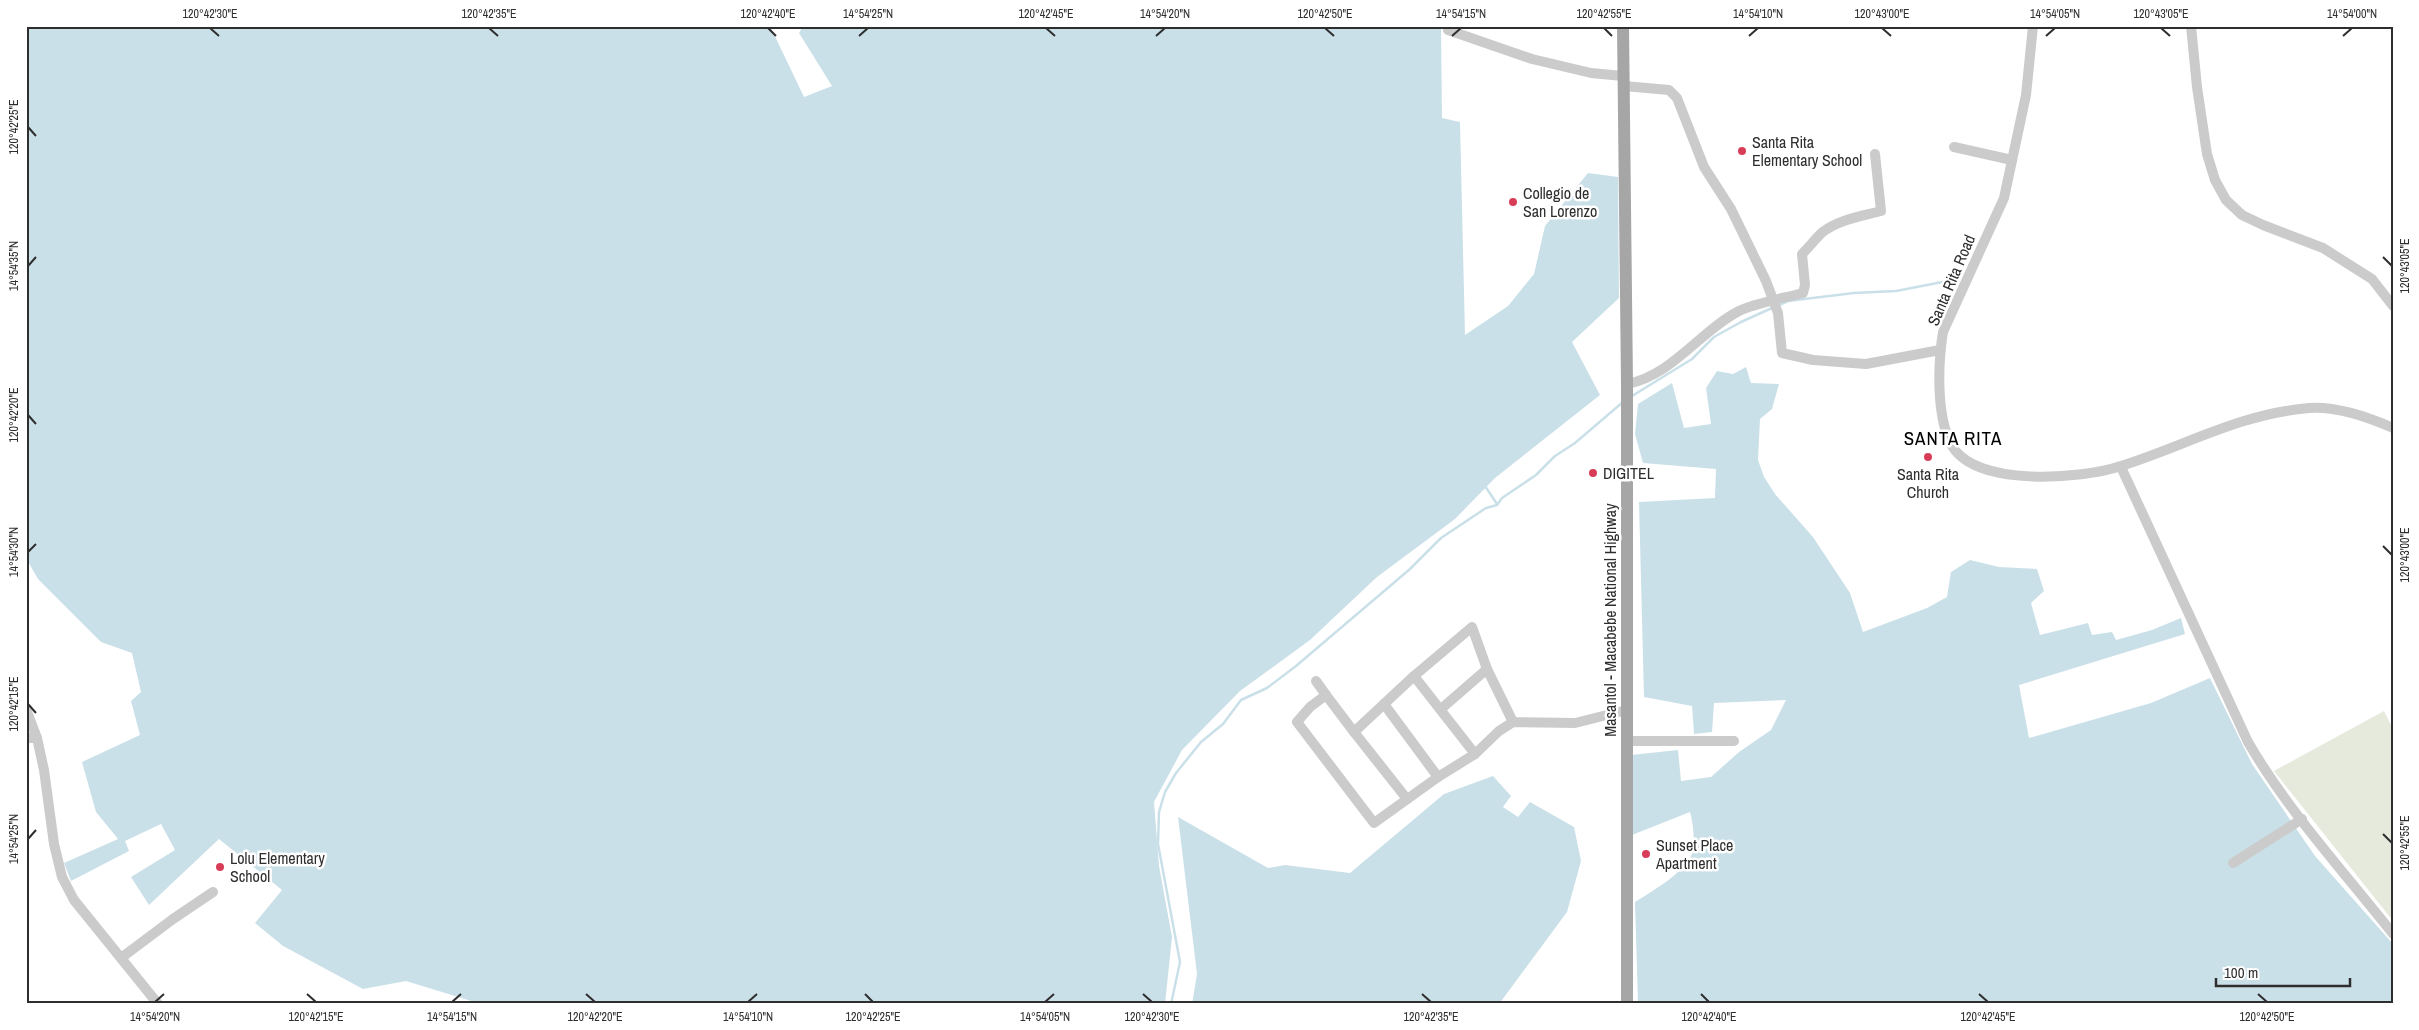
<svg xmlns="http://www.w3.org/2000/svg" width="2419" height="1030" viewBox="0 0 2419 1030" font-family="'Archivo Narrow',sans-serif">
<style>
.green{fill:#e5eadd}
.water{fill:#cae0e9}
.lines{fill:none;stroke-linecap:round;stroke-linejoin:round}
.stream{stroke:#cae0e9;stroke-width:2.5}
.minor{stroke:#cbcbcb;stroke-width:10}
.major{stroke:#a6a6a6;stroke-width:12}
.ticks{fill:none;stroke:#2e2e2e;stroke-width:2}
.poi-dot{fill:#d83d58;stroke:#fff;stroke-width:2}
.labels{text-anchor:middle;stroke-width:5;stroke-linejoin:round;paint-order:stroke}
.poi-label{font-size:16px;fill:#2e2e2e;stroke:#fff;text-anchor:start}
.street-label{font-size:16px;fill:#2e2e2e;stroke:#fff}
.quarter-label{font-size:19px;letter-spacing:1px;fill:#000;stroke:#fff}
.neatline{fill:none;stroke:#2e2e2e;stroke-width:2}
.ticks-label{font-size:12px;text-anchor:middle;fill:#2e2e2e}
</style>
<rect width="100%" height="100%" fill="#fff"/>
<polygon class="green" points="2384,711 2393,729 2393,921 2274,771"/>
<g class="water">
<polygon points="26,26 770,26 804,97 832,86 799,33 803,26 1441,26 1442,118 1460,122 1465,335 1508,306 1534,274 1545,226 1588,173 1618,177 1619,298 1572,342 1600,395 1495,478 1455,519 1377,577 1310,640 1240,691 1182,750 1154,802 1159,866 1172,937 1165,1004 481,1004 406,981 363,989 283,946 255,923 282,890 219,839 149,905 131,877 175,850 161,824 125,841 129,851 71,881 64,863 118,839 96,812 82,762 140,735 131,701 141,692 132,653 101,642 38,579 26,558"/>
<path d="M 1746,367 L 1751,383 L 1779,384 L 1772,409 L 1760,419 L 1758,460 L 1764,477 L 1775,494 L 1813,537 L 1850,593 L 1863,632 L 1927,608 L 1947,597 L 1951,572 L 1970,560 L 1999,567 L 2037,569 L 2044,591 L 2031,603 L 2040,635 L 2088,623 L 2092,635 L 2112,632 L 2116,640 L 2152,630 L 2181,618 L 2185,634 L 2019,685 L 2029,738 L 2151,703 L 2210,678 L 2252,764 L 2315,856 L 2393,944 L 2393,1004 L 1638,1004 L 1635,902 C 1651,892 1689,870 1693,851 C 1695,839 1693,823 1690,812 L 1632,835 L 1631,755 L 1678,750 L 1681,781 L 1711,777 L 1739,752 L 1771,730 L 1786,700 L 1714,703 L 1712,732 L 1694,734 L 1692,706 L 1644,697 L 1639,502 L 1715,498 L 1716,469 L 1643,463 L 1635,434 L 1638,404 L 1672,383 L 1684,428 L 1711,424 L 1706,388 L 1717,371 L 1733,374 Z"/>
<polygon points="1493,776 1511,796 1503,807 1518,817 1530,802 1574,827 1581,861 1567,912 1499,1004 1192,1004 1197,974 1178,817 1268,868 1285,865 1350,873 1444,794"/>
</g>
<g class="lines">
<g class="stream">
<polyline points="1777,306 1788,301 1854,293 1896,291 1958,279"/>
<polyline points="1632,396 1692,359 1714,337 1741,322 1772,308"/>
<polyline points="1485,486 1497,504"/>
<polyline points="1171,1004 1180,962 1158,844 1159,812 1165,792 1176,773 1201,742 1223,724 1241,700 1267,688 1296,666 1410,569 1441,538 1486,508 1497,505 1502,498 1536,475 1555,456 1575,443 1623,402"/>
</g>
<g class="minor">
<path d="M 2033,26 L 2026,95 L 2004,198 L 1943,332 C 1938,363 1936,415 1951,444 C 1974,488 2082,479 2121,466 C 2185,446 2239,414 2309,408 C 2337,406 2368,417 2393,428"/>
<polyline points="2191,26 2197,87 2207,154 2215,180 2226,200 2242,215 2263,225 2323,248 2372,279 2393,306"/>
<polyline points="1448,30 1532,59 1591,73 1623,76"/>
<polyline points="1624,86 1669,90 1677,98 1704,167 1731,209 1766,281 1778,313 1782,353 1813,360 1866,364 1940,350"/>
<polyline points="1954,147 2012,160"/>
<path d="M 1627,384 C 1673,375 1700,331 1739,311 C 1754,303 1785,298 1803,293 L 1805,285 L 1802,254 C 1809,248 1818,235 1824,231 C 1841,219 1862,216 1881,211 L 1875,154"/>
<path d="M 2121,467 L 2248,742 C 2288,811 2344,872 2393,934"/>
<polyline points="1414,676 1475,754"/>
<polyline points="1316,681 1326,695"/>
<polyline points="1384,704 1438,777"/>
<polyline points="26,709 37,738 44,770 54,844 62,877 74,900 158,1004"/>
<polyline points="1441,709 1487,669"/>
<polyline points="1513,722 1487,669 1472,627 1414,676 1354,732 1326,695 1310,707 1297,722 1374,823 1438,777 1475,754 1499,731 1513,722 1575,723 1627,710"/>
<polyline points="1354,732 1407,799"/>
<polyline points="26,738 37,738"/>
<polyline points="1627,741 1734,741"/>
<polyline points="2233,863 2302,819"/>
<polyline points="121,958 173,919 213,892"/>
</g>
<polyline class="major" points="1623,26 1627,384 1627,1004"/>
</g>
<path class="ticks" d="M 210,28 L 219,36M 489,28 L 498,36M 768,28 L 776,36M 1046,28 L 1055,36M 1325,28 L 1334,36M 1604,28 L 1612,36M 1882,28 L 1891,36M 2161,28 L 2170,36M 859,36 L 868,28M 1156,36 L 1165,28M 1452,36 L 1461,28M 1749,36 L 1758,28M 2046,36 L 2055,28M 2343,36 L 2352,28M 28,127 L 36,136M 2383,257 L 2392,266M 28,266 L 36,257M 28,415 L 36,424M 2383,546 L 2392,555M 28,552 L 36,544M 28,704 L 36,713M 2383,834 L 2392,843M 28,839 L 36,830M 307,994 L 316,1002M 586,994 L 595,1002M 865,994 L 873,1002M 1143,994 L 1152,1002M 1422,994 L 1431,1002M 1701,994 L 1709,1002M 1979,994 L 1988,1002M 2258,994 L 2267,1002M 155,1002 L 164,994M 452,1002 L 461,994M 748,1002 L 757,994M 1045,1002 L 1054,994"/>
<g class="poi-dot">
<circle cx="1742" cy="151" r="5"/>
<circle cx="1513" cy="202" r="5"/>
<circle cx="1928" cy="457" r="5"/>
<circle cx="1593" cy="473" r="5"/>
<circle cx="1646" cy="854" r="5"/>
<circle cx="220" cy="867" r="5"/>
</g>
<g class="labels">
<g class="poi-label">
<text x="1752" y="148">Santa Rita<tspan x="1752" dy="18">Elementary School</tspan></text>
<text x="1523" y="199">Collegio de<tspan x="1523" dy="18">San Lorenzo</tspan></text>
<text x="1603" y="479">DIGITEL</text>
<text x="1928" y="480" text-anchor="middle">Santa Rita<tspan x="1928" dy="18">Church</tspan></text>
<text x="1656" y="851">Sunset Place<tspan x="1656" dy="18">Apartment</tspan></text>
<text x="230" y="864">Lolu Elementary<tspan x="230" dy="18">School</tspan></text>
</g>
<g class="street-label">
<text transform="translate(1951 280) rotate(-67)" y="6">Santa Rita Road</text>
<text transform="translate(1610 620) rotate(-90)" y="6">Masantol - Macabebe National Highway</text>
</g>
<g class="quarter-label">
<text x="1953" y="445">SANTA RITA</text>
</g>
</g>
<rect width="2419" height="1030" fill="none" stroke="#ffffff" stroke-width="55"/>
<path d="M2216 978v8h134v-8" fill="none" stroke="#2e2e2e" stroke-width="2.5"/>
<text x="2224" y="978" font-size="15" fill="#2e2e2e" stroke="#ffffff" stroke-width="4" paint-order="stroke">100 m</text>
<rect x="28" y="28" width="2364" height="974" class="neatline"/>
<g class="ticks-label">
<text x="210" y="18">120°42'30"E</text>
<text x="489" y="18">120°42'35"E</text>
<text x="768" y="18">120°42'40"E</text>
<text x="868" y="18">14°54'25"N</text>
<text x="1046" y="18">120°42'45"E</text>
<text x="1165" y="18">14°54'20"N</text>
<text x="1325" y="18">120°42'50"E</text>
<text x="1461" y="18">14°54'15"N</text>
<text x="1604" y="18">120°42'55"E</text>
<text x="1758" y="18">14°54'10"N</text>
<text x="1882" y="18">120°43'00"E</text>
<text x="2055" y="18">14°54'05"N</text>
<text x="2161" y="18">120°43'05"E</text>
<text x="2352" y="18">14°54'00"N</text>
<text transform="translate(14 127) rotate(-90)" y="4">120°42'25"E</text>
<text transform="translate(14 266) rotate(-90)" y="4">14°54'35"N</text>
<text transform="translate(2405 266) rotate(-90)" y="4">120°43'05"E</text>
<text transform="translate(14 415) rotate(-90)" y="4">120°42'20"E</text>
<text transform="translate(14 552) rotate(-90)" y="4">14°54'30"N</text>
<text transform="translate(2405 555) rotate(-90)" y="4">120°43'00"E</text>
<text transform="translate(14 704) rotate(-90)" y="4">120°42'15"E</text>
<text transform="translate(14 839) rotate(-90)" y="4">14°54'25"N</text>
<text transform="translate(2405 843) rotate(-90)" y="4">120°42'55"E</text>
<text x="155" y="1021">14°54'20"N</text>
<text x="316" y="1021">120°42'15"E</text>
<text x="452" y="1021">14°54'15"N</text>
<text x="595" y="1021">120°42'20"E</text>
<text x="748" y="1021">14°54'10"N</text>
<text x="873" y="1021">120°42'25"E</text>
<text x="1045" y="1021">14°54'05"N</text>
<text x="1152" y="1021">120°42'30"E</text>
<text x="1431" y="1021">120°42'35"E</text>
<text x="1709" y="1021">120°42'40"E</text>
<text x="1988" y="1021">120°42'45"E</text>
<text x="2267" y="1021">120°42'50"E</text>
</g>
</svg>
